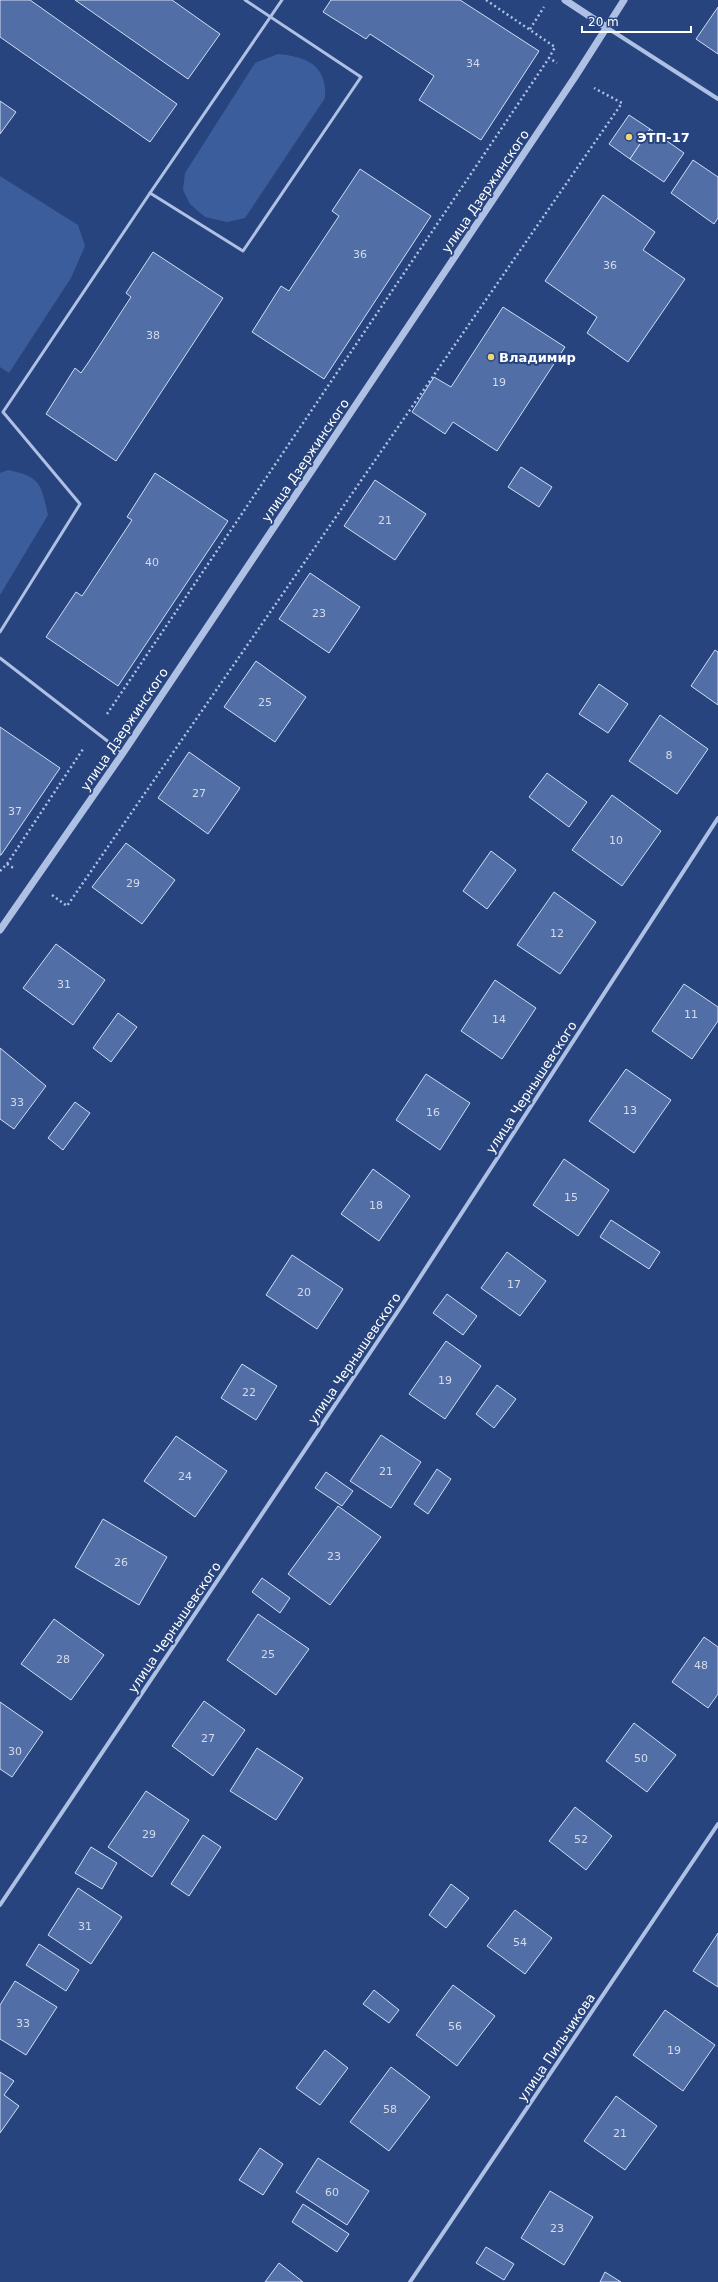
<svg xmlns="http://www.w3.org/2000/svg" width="718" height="2282" viewBox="0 0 718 2282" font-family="'DejaVu Sans',sans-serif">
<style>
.green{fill:#3c5d9b}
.building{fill:#516ea6;stroke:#d1ddf4}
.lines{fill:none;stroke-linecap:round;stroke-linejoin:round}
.path{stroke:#aec1e5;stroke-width:2.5;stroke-dasharray:2 3;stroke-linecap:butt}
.service{stroke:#aec1e5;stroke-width:3}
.minor{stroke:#aec1e5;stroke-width:4}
.tertiary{stroke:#aec1e5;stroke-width:7}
.poi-dot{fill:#ecd675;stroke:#28447e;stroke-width:1.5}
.labels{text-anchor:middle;stroke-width:4;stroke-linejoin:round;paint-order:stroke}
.number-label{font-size:11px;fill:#d4dbe9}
.poi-label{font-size:13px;font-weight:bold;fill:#fff;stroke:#28447e;text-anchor:start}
.street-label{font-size:13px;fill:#fff;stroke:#28447e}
</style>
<rect width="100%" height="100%" fill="#28447e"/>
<g class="green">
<path d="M 278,54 C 307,57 327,65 325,98 L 245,218 L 227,222 L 205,217 L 190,204 L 183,190 L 185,173 L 255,63 Z"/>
<polygon points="0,176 78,225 85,246 71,278 9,373 0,367"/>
<path d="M 8,470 C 41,477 41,484 48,515 L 0,595 L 0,473 Z"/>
</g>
<g class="building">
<polygon points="0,0 30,0 177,104 150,142 0,37"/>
<polygon points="75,0 172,0 220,34 188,79"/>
<polygon points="331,0 460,0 539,51 481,140 419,100 434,76 370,34 366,39 323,12"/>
<polygon points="718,7 718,54 696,39"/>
<polygon points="0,101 16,112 0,134"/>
<polygon points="629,115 650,129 630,159 609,144"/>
<polygon points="650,129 684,153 664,182 630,159"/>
<polygon points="693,160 718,177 718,218 714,224 671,193"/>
<polygon points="360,169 431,216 324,379 252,332 281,286 289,291 339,216 332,211"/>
<polygon points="603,195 655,232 643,250 685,279 628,362 587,333 597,317 545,281"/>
<polygon points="153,252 223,298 116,461 46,414 75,368 81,373 90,360 131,297 126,293"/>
<polygon points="503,307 565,347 497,451 453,422 445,434 412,412 434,377 451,387"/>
<polygon points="521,467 552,487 539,507 508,487"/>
<polygon points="155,473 228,521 118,686 46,637 76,592 82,596 88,587 132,520 127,517"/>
<polygon points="375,480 426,514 395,560 344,526"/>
<polygon points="310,573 360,607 329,653 279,619"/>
<polygon points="715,650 718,652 718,705 691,686"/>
<polygon points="256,661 306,697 275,742 224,707"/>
<polygon points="599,684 628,704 608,733 579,714"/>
<polygon points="660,715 708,749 677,794 629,761"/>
<polygon points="0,727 60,768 1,855 0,855"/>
<polygon points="189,752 240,788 208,834 158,798"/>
<polygon points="547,773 587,802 569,827 529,797"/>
<polygon points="612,795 661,831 622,886 572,850"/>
<polygon points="126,843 175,880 142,924 92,887"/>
<polygon points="491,851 516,870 487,909 463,891"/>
<polygon points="554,892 596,922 560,974 517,945"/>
<polygon points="56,944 105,980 73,1025 23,988"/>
<polygon points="495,980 536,1008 502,1059 461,1031"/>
<polygon points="684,984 718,1007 718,1021 692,1059 652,1031"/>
<polygon points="118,1013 137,1027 111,1062 93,1048"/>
<polygon points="0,1048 46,1086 14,1129 0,1119"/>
<polygon points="626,1069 671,1100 634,1153 589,1121"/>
<polygon points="426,1074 470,1103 440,1150 396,1120"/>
<polygon points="75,1102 90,1113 63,1150 48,1138"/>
<polygon points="564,1159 609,1190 578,1236 533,1205"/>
<polygon points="373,1169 410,1196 379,1241 341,1214"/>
<polygon points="611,1220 660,1252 649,1269 600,1237"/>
<polygon points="507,1252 546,1281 520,1316 481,1288"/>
<polygon points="292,1255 343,1289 317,1329 266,1295"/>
<polygon points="447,1294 477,1316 463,1335 433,1313"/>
<polygon points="446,1341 481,1366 445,1419 409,1394"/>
<polygon points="242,1364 277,1386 256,1420 221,1398"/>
<polygon points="497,1385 516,1399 494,1428 476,1414"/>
<polygon points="381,1435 421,1462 391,1508 350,1481"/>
<polygon points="176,1436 227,1471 195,1517 144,1481"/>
<polygon points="437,1469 451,1479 428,1514 414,1504"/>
<polygon points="326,1472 353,1491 342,1506 315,1488"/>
<polygon points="338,1506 381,1537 330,1605 288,1574"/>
<polygon points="103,1519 167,1557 139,1605 75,1567"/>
<polygon points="262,1578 290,1598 280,1613 252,1592"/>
<polygon points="258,1614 309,1649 276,1695 227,1660"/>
<polygon points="54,1619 104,1655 71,1700 21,1664"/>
<polygon points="704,1637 718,1647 718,1694 708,1708 672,1682"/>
<polygon points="204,1701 245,1730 213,1776 172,1746"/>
<polygon points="0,1702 43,1732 12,1777 0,1769"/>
<polygon points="634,1723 676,1755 647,1792 606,1761"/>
<polygon points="257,1748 303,1778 276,1820 230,1791"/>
<polygon points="146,1791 189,1820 152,1877 108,1847"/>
<polygon points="575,1807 612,1836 586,1870 549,1841"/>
<polygon points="203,1835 221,1847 189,1896 171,1884"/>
<polygon points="91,1847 117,1863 102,1889 75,1873"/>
<polygon points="451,1884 469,1898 446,1928 429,1915"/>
<polygon points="78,1888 122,1917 91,1964 48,1935"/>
<polygon points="515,1910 552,1938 525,1974 487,1946"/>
<polygon points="718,1933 718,1987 693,1971"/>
<polygon points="39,1944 79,1970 66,1991 26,1965"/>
<polygon points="15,1981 57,2007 26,2055 0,2039 0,2005"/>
<polygon points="453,1985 495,2016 457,2066 416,2035"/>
<polygon points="374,1990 399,2010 389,2023 363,2004"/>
<polygon points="665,2010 715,2045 683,2091 633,2055"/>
<polygon points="325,2050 348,2068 320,2105 296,2088"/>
<polygon points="391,2067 430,2097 389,2151 350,2122"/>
<polygon points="0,2072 14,2081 4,2095 19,2106 0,2133"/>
<polygon points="616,2096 657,2126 625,2170 584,2141"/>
<polygon points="260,2148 283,2164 263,2195 239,2180"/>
<polygon points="318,2158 369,2191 347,2225 296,2192"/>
<polygon points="550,2191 593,2217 564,2265 521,2238"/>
<polygon points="303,2204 349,2234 337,2252 292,2222"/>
<polygon points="486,2247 514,2264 504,2280 476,2263"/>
<polygon points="279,2263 303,2282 265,2282"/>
<polygon points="605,2272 621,2282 600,2282"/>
</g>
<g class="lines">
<g class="path">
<polyline points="486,0 555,47 549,58"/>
<polyline points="530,29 544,7"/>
<polyline points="107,714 549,58 557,63"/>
<polyline points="7,864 15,869"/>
<polyline points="0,871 7,864 83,749"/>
<polyline points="52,895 67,906 622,103 594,88"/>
</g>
<g class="service">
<polyline points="150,193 282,0"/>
<polyline points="0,632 80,504 3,412 150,193 243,251 361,77 245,0"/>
<polyline points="0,658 123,753"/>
</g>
<g class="minor">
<polyline points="606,27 718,99"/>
<polyline points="0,1905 402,1305 718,818"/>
<polyline points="410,2282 718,1824"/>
</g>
<g class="tertiary">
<polyline points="565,0 606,27"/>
<polyline points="0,930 123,753 575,77 624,0"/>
</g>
</g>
<g class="poi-dot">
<circle cx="629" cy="137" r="4"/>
<circle cx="491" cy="357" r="4"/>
</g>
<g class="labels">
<g class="number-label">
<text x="473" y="67">34</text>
<text x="360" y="258">36</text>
<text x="610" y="269">36</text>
<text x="153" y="339">38</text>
<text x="499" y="386">19</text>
<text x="385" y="524">21</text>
<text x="152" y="566">40</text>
<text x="319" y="617">23</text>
<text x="265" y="706">25</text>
<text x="669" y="759">8</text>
<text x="199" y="797">27</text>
<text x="15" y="815">37</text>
<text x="616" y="844">10</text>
<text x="133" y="887">29</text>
<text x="557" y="937">12</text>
<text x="64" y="988">31</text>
<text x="691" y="1018">11</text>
<text x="499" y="1023">14</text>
<text x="17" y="1106">33</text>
<text x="630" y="1114">13</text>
<text x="433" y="1116">16</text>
<text x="571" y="1201">15</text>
<text x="376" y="1209">18</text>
<text x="514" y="1288">17</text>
<text x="304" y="1296">20</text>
<text x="445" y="1384">19</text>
<text x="249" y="1396">22</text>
<text x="386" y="1475">21</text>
<text x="185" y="1480">24</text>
<text x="334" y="1560">23</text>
<text x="121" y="1566">26</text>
<text x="268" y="1658">25</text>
<text x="63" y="1663">28</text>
<text x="701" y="1669">48</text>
<text x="208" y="1742">27</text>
<text x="15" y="1755">30</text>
<text x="641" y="1762">50</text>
<text x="149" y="1838">29</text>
<text x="581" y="1843">52</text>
<text x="85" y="1930">31</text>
<text x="520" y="1946">54</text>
<text x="23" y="2027">33</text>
<text x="455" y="2030">56</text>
<text x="674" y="2054">19</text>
<text x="390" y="2113">58</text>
<text x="620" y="2137">21</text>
<text x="332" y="2196">60</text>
<text x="557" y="2232">23</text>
</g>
<g class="poi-label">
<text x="637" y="142">ЭТП-17</text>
<text x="499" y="362">Владимир</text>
</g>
<g class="street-label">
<text transform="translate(485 191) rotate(-56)" y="5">улица Дзержинского</text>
<text transform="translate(305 460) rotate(-56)" y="5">улица Дзержинского</text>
<text transform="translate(124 729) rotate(-56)" y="5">улица Дзержинского</text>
<text transform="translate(531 1087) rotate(-57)" y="5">улица Чернышевского</text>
<text transform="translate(354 1358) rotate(-56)" y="5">улица Чернышевского</text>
<text transform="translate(174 1627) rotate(-56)" y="5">улица Чернышевского</text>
<text transform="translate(556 2047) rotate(-56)" y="5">улица Пильчикова</text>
</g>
</g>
<path d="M582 26v6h109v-6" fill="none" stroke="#ffffff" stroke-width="2"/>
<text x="588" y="26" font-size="12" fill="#ffffff" stroke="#28447e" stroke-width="3" paint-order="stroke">20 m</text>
</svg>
